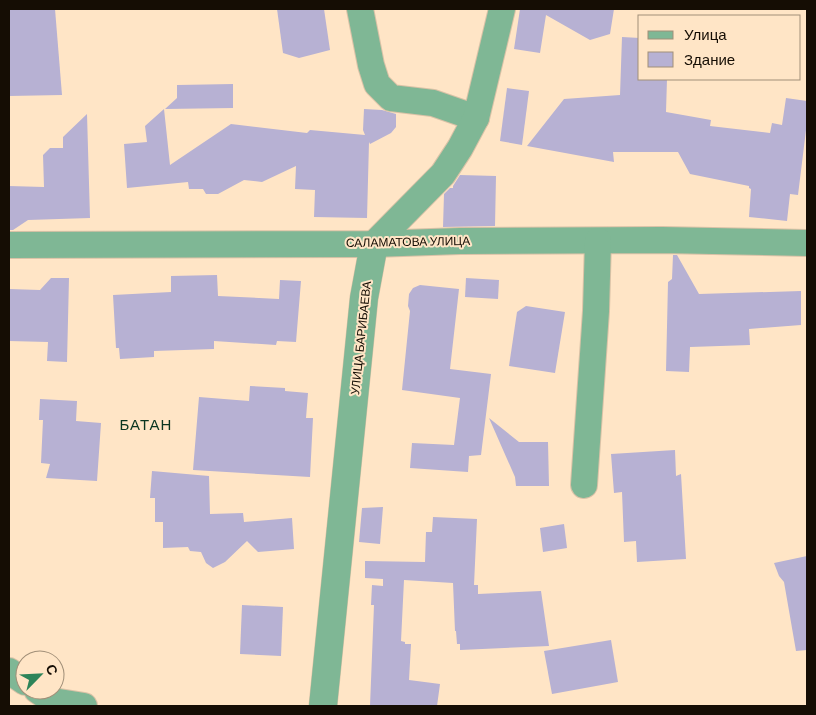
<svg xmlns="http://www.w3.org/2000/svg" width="816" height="715" viewBox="0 0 816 715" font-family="Barlow,sans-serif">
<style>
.building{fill:#b7b1d3}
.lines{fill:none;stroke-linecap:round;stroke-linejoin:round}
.minor-casing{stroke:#dac2a7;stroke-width:28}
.tertiary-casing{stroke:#dac2a7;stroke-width:29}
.minor{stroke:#7fb795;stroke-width:26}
.tertiary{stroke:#7fb795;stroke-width:28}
.labels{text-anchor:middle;stroke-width:4;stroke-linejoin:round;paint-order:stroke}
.street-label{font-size:12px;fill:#150d04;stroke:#ffe5c6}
.quarter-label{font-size:15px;letter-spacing:1px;fill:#0a3520;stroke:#ffe5c6}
</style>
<rect width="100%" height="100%" fill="#ffe5c6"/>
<g class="building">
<polygon points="9,9 55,9 62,95 9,96"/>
<polygon points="277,9 324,9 330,50 299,58 283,53"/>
<polygon points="520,9 614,9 610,34 590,40 546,15 540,53 514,49"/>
<polygon points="622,37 640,38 640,79 667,79 666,112 711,120 710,126 770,133 772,123 782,125 786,98 807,101 807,122 798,195 790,194 787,221 749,217 751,189 749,188 749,186 690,174 678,152 613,152 614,162 527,146 564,99 620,95"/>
<polygon points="233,84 233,108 165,109 177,98 177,85"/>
<polygon points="507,88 529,91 522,145 500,141"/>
<polygon points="164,109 170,165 231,124 307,133 310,130 365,135 363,130 364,109 382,110 396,114 396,127 391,133 370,144 369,142 367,218 314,217 315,190 295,189 296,166 262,182 244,180 218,194 206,194 203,189 189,189 188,182 127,188 124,144 147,142 145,126"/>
<polygon points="87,114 90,218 28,220 13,230 9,230 9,186 44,187 43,155 50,148 63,148 63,137"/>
<polygon points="460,175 496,176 495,226 443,227 444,194 450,188 453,188 453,186"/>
<polygon points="673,255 677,255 699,294 801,291 801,325 749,329 750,345 690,347 689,372 666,371 668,282 672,279"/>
<polygon points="217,275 218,296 279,299 280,280 301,281 296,342 277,341 276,345 214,341 214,349 154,351 154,357 120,359 119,348 116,348 113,295 171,292 171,276"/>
<polygon points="51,278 69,278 67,362 47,361 48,342 9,341 9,289 40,290"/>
<polygon points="466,278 499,280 498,299 465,297"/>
<polygon points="420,285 459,289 450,369 491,374 481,455 469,456 468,472 410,468 412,443 454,445 460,398 402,390 410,311 408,306 409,294 413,288"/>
<polygon points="526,306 565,312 555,373 509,366 517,312"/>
<polygon points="250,386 285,388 285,391 308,393 306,418 313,418 310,477 193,470 199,397 249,401"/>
<polygon points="40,399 77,401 76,421 101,423 97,481 46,478 50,464 41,463 43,420 39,420"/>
<polygon points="489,418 519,442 548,442 549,486 516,486 515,477"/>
<polygon points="675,450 676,476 681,474 686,559 637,562 636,541 624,542 622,492 614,493 611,454"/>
<polygon points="152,471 209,476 210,514 243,513 244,522 292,518 294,549 258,552 247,541 225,562 213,568 206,563 201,552 190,551 188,547 163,548 163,522 155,522 155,498 150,498"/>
<polygon points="383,507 380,544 359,542 362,508"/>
<polygon points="433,517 477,519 474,585 478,585 478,594 541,591 549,646 460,650 460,644 457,644 456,631 455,631 453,583 404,580 401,641 405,642 405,644 411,644 409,680 440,684 437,706 370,706 374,605 371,605 372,585 383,586 383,579 365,578 365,561 425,562 426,532 432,532"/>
<polygon points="564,524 567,548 543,552 540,528"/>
<polygon points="807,556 807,650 796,651 784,582 779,576 774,563"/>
<polygon points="242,605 283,607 281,656 240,654"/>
<polygon points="611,640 618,682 552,694 544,651"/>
</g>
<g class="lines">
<defs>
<g id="minor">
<polyline points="360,9 371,65 377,84 391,98 433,103 476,118"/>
<polyline points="374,244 443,174 460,148 476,118 502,9"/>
<polyline points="9,245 374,244 460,241 662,240 807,243"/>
<polyline points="584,485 596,311 598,241"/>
<polyline points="9,671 25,682"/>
<polyline points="37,690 53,701 84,706"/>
</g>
<polyline id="tertiary" points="323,706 364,298 374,244"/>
</defs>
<use href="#minor" class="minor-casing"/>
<use href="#tertiary" class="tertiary-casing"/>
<use href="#minor" class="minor"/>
<use href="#tertiary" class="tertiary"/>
</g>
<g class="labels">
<g class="street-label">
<text transform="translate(408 242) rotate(-1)" y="4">САЛАМАТОВА УЛИЦА</text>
<text transform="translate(361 338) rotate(-84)" y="4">УЛИЦА БАРИБАЕВА</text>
</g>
<g class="quarter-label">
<text x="146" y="430">БАТАН</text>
</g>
</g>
<rect width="816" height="715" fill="none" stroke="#150d04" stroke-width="20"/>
<rect x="638" y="15" width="162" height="65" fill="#ffe5c6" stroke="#a18f78"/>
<rect x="648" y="31" width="25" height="8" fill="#7fb795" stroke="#a18f78"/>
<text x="684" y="40" font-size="15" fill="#150d04">Улица</text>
<rect x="648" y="52" width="25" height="15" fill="#b7b1d3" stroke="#a18f78"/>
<text x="684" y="65" font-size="15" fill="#150d04">Здание</text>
<g transform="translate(40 675) rotate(66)"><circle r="24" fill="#ffe5c6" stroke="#a18f78"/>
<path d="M0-4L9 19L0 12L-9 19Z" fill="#2d8459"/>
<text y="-8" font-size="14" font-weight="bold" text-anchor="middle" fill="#150d04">С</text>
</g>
</svg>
